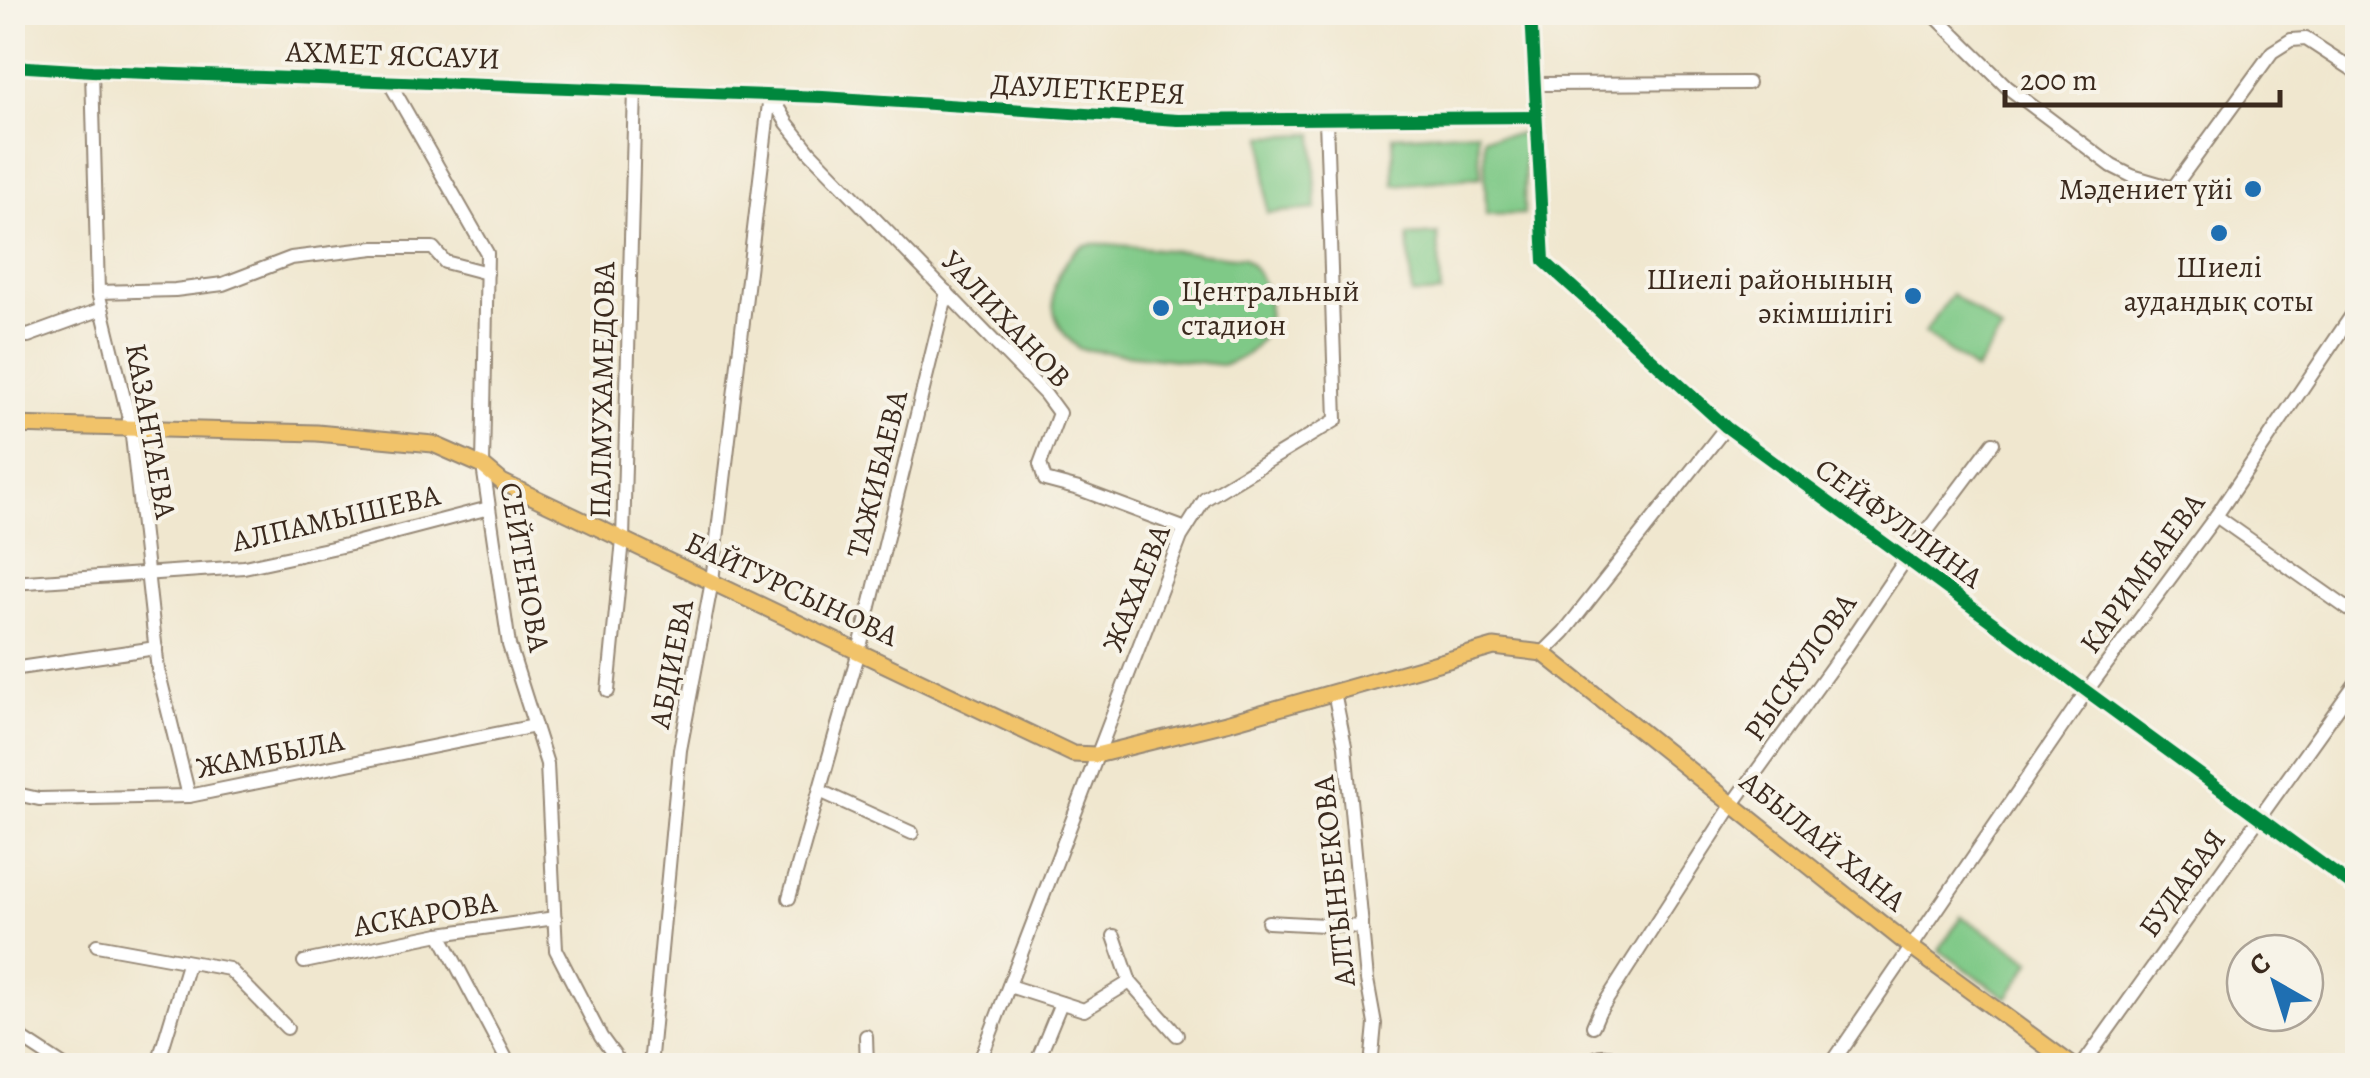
<svg xmlns="http://www.w3.org/2000/svg" width="2370" height="1078" viewBox="0 0 2370 1078" font-family="Alegreya,serif">
<style>
.green{fill:#7fc987;stroke:#5d7a52;stroke-width:2.5}
.lines{fill:none;stroke-linecap:round;stroke-linejoin:round}
.canal{stroke:#51b3d0;stroke-width:10}
.minor-casing{stroke:#968876;stroke-width:16}
.major-casing{stroke:#968876;stroke-width:19}
.minor{stroke:#fff;stroke-width:12}
.major{stroke:#f1c36a;stroke-width:15}
.rail{stroke:#3b2a1e;stroke-width:2.5;stroke-dasharray:15 8;stroke-linecap:butt}
.cycleway-casing{stroke:#f7f3e8;stroke-width:19}
.cycleway{stroke:#00873e;stroke-width:12}
.poi-dot{fill:#1f6fb2;stroke:#f7f3e8;stroke-width:4}
.labels{text-anchor:middle;stroke-width:8;stroke-linejoin:round;paint-order:stroke}
.street-label{font-size:30px;fill:#3b2a1e;stroke:#f7f3e8}
.poi-label{font-size:30px;fill:#3b2a1e;stroke:#f7f3e8;text-anchor:end}
</style>
<rect width="100%" height="100%" fill="#f7f3e8"/>
<filter id="ink" filterUnits="userSpaceOnUse"><feTurbulence type="fractalNoise" baseFrequency=".01" numOctaves="2"/><feDisplacementMap in="SourceGraphic" scale="20" xChannelSelector="R" yChannelSelector="G"/><feConvolveMatrix kernelMatrix="1 2 1 2 8 2 1 2 1" color-interpolation-filters="sRGB"/></filter>
<filter id="wash" filterUnits="userSpaceOnUse"><feTurbulence type="fractalNoise" baseFrequency=".0048" numOctaves="4" result="noise"/><feDisplacementMap in="SourceGraphic" scale="40" xChannelSelector="R" yChannelSelector="G"/><feGaussianBlur stdDeviation="2.25" result="paint"/><feColorMatrix in="noise" values="0 0 0 0 0 0 0 0 0 0 0 0 0 0 0 0 0 1.4 0 .05"/><feComposite in="paint" operator="in"/></filter>
<g filter="url(#wash)">
<rect width="100%" height="100%" fill="#f0e7cf"/>
<g class="green">
<polygon points="1477,131 1481,177 1394,185 1393,136"/>
<polygon points="1314,134 1316,209 1267,213 1264,136"/>
<polygon points="1525,134 1524,214 1486,215 1484,137"/>
<polygon points="1438,234 1441,293 1412,295 1408,236"/>
<path d="M 1109,244 L 1244,258 C 1283,291 1276,355 1221,365 L 1080,349 C 1052,328 1045,297 1063,267 C 1069,258 1075,248 1085,245 C 1092,243 1102,244 1109,244 Z"/>
<polygon points="1952,294 2002,331 1975,371 1924,333"/>
<polygon points="1961,916 2032,961 2007,998 1939,950"/>
</g>
<g class="lines">
<polyline class="canal" points="12,1065 14,1066"/>
</g>
</g>
<g filter="url(#ink)">
<g class="lines">
<defs>
<g id="minor">
<polyline points="1531,12 1544,261 1726,427 2358,890"/>
<polyline points="1931,12 2007,87 2112,166 2132,176 2173,188 2272,52 2291,40 2306,39 2358,73"/>
<polyline points="12,66 92,71 823,97 1178,120 1536,117"/>
<polyline points="92,71 98,292 131,427 158,670 189,796"/>
<polyline points="388,80 487,253 483,466 509,645 547,764 556,950 601,1037 622,1066"/>
<polyline points="1534,84 1748,83"/>
<polyline points="770,95 787,123 810,152 1045,394 1059,413 1040,464 1045,480 1079,489 1186,529"/>
<polyline points="98,292 175,290 223,284 291,258 374,248 433,248 445,262 487,273"/>
<polyline points="12,332 28,336 102,309"/>
<polyline points="2216,516 2358,616"/>
<polyline points="12,583 244,567 351,544 489,508"/>
<polyline points="1543,653 1564,632 1726,427"/>
<polyline points="12,669 156,648"/>
<polyline points="608,691 623,540 635,89"/>
<polyline points="1334,692 1345,746 1367,980 1375,1024 1371,1066"/>
<polyline points="822,792 912,833"/>
<polyline points="12,793 39,799 189,796 535,726"/>
<polyline points="789,898 859,651 947,292"/>
<polyline points="1268,922 1362,927"/>
<polyline points="440,934 510,1066"/>
<polyline points="97,945 229,969 287,1028"/>
<polyline points="304,962 440,934 555,918"/>
<polyline points="1130,982 1177,1035"/>
<polyline points="1009,986 1084,1010 1130,982 1114,936"/>
<polyline points="1593,1026 1599,1012 1733,804 1845,649 1906,559 1993,443"/>
<polyline points="12,1032 64,1066"/>
<polyline points="866,1036 867,1066"/>
<polyline points="157,1066 188,964"/>
<polyline points="650,1066 680,750 712,581 770,95"/>
<polyline points="978,1066 1181,537 1205,499 1336,420 1326,119"/>
<polyline points="1035,1066 1061,1003"/>
<path d="M 1586,1066 C 1599,1049 1616,1056 1631,1066"/>
<polyline points="1830,1066 2086,692 2216,516 2358,306"/>
<polyline points="2082,1066 2358,680"/>
</g>
<polyline id="major" points="12,425 317,433 433,444 483,466 502,482 1073,754 1096,755 1226,723 1494,647 1543,653 1912,948 2073,1066"/>
</defs>
<use href="#minor" class="minor-casing"/>
<use href="#major" class="major-casing"/>
<use href="#minor" class="minor"/>
<use href="#major" class="major"/>
<polyline class="rail" points="1971,14 1973,12"/>
<defs>
<g id="cycleway">
<polyline points="1531,12 1544,261 1726,427 2358,890"/>
<polyline points="12,66 92,71 823,97 1178,120 1536,117"/>
</g>
</defs>
<use href="#cycleway" class="cycleway-casing"/>
<use href="#cycleway" class="cycleway"/>
</g>
</g>
<g class="poi-dot">
<circle cx="2253" cy="189" r="10"/>
<circle cx="2219" cy="233" r="10"/>
<circle cx="1913" cy="296" r="10"/>
<circle cx="1161" cy="308" r="10"/>
</g>
<g class="labels">
<g class="street-label">
<text transform="translate(393 55) rotate(2)" y="10">АХМЕТ ЯССАУИ</text>
<text transform="translate(1088 89) rotate(3)" y="10">ДАУЛЕТКЕРЕЯ</text>
<text transform="translate(1006 319) rotate(47)" y="10">УАЛИХАНОВ</text>
<text transform="translate(602 390) rotate(-89)" y="10">ПАЛМУХАМЕДОВА</text>
<text transform="translate(151 431) rotate(80)" y="10">КАЗАНТАЕВА</text>
<text transform="translate(877 474) rotate(-76)" y="10">ТАЖИБАЕВА</text>
<text transform="translate(336 518) rotate(-13)" y="10">АЛПАМЫШЕВА</text>
<text transform="translate(1899 523) rotate(36)" y="10">СЕЙФУЛЛИНА</text>
<text transform="translate(525 567) rotate(80)" y="10">СЕЙТЕНОВА</text>
<text transform="translate(2142 573) rotate(-54)" y="10">КАРИМБАЕВА</text>
<text transform="translate(1136 588) rotate(-68)" y="10">ЖАХАЕВА</text>
<text transform="translate(792 589) rotate(25)" y="10">БАЙТУРСЫНОВА</text>
<text transform="translate(671 664) rotate(-79)" y="10">АБДИЕВА</text>
<text transform="translate(1800 667) rotate(-55)" y="10">РЫСКУЛОВА</text>
<text transform="translate(270 754) rotate(-11)" y="10">ЖАМБЫЛА</text>
<text transform="translate(1823 841) rotate(39)" y="10">АБЫЛАЙ ХАНА</text>
<text transform="translate(1334 881) rotate(-96)" y="10">АЛТЫНБЕКОВА</text>
<text transform="translate(2182 883) rotate(-54)" y="10">БУДАБАЯ</text>
<text transform="translate(425 914) rotate(-10)" y="10">АСКАРОВА</text>
</g>
<g class="poi-label">
<text x="2233" y="199">Мәдениет үйі</text>
<text x="2219" y="277" text-anchor="middle">Шиелі<tspan x="2219" dy="34">аудандық соты</tspan></text>
<text x="1893" y="289">Шиелі районының<tspan x="1893" dy="34">әкімшілігі</tspan></text>
<text x="1181" y="301" text-anchor="start">Центральный<tspan x="1181" dy="34">стадион</tspan></text>
</g>
</g>
<rect width="2370" height="1078" fill="none" stroke="#f7f3e8" stroke-width="50"/>
<g transform="translate(2275 983) rotate(321)"><circle r="48" fill="#f7f3e8" stroke="#aca397" stroke-width="2.5"/>
<path d="M0-8L18 38L0 25L-18 38Z" fill="#1f6fb2"/>
<text y="-15" font-size="28" font-weight="bold" text-anchor="middle" fill="#3b2a1e">С</text>
</g>
<path d="M2005 90v15h275v-15" fill="none" stroke="#3b2a1e" stroke-width="5"/>
<text x="2020" y="90" font-size="30" fill="#3b2a1e" stroke="#f7f3e8" stroke-width="8" paint-order="stroke">200 m</text>
</svg>
